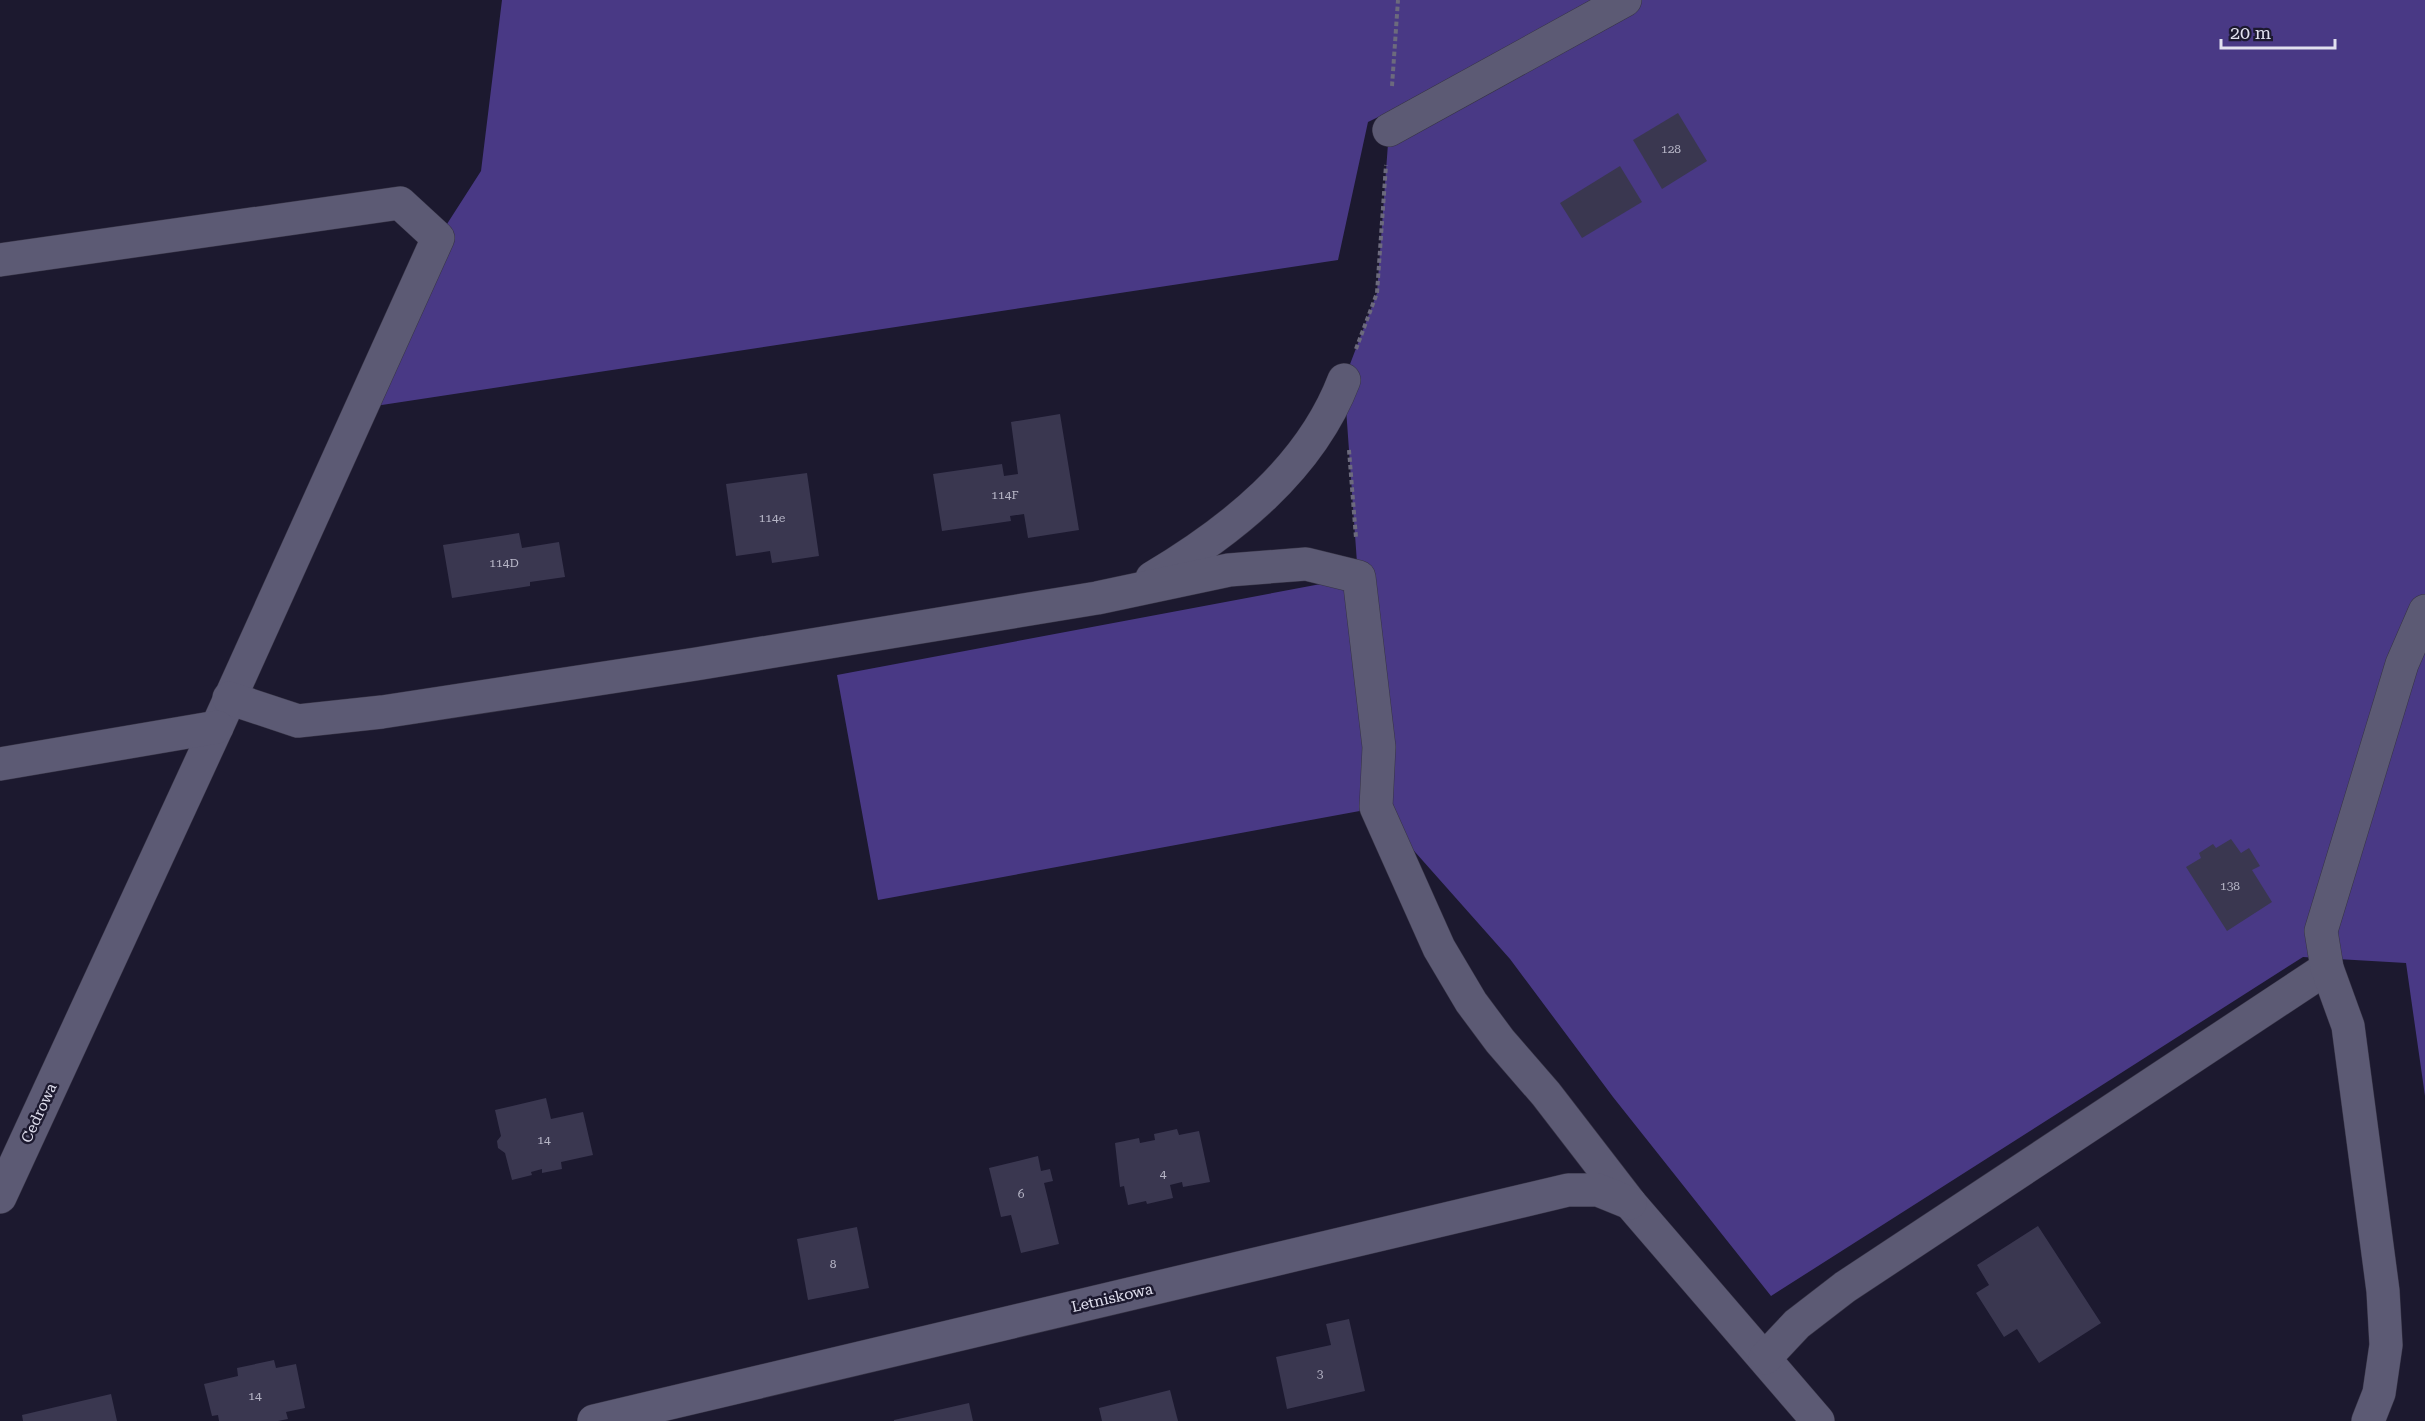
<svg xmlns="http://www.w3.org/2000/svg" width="2425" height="1421" viewBox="0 0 2425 1421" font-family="'Roboto Serif',serif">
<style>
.forest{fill:#493985}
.building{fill:#3a3750}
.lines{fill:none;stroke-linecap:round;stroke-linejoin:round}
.street-casing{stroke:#373446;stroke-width:34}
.path{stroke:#6c6a7d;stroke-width:4;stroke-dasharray:4.5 3;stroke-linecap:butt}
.street{stroke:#5c5a74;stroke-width:33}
.labels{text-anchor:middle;stroke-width:5;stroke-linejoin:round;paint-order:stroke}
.number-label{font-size:12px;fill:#b7b6c7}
.street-label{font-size:15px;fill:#e1e0ef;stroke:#1c192f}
</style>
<rect width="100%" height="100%" fill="#1c192f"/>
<g class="forest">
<polygon points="502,0 1619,0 1368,122 1338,260 362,408 438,238 481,171"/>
<polygon points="1625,0 2425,0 2425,1096 2406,963 2303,957 1771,1296 1613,1097 1510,959 1376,808 878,900 837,675 1358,577 1344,380 1377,293 1389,130"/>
</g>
<g class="building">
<polygon points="1678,113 1707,161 1662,189 1633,140"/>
<polygon points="1620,166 1642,202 1582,238 1560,203"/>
<polygon points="1060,414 1079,530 1028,538 1024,514 1010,516 1011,521 942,531 933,474 1002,464 1004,476 1018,474 1011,422"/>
<polygon points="807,473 819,556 772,563 770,551 736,556 726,484"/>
<polygon points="519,533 522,548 559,542 565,577 530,582 530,586 452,598 443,545"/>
<polygon points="2231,839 2241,853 2249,848 2260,866 2252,870 2272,902 2227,931 2186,867 2201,858 2199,853 2213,844 2216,848"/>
<polygon points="546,1098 551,1119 583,1112 593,1155 561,1162 562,1169 542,1173 542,1169 531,1172 532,1175 512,1180 505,1153 498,1148 497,1141 501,1136 495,1110"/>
<polygon points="1177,1129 1179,1135 1199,1131 1210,1182 1183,1187 1182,1182 1170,1185 1173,1198 1147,1204 1146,1201 1128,1205 1124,1186 1120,1187 1115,1143 1139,1138 1140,1143 1155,1140 1154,1134"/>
<polygon points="1038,1156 1041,1171 1050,1169 1053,1181 1044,1183 1059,1244 1021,1253 1011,1215 1001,1217 989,1168"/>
<polygon points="2038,1226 2101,1323 2039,1363 2017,1329 2004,1337 1976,1293 1989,1285 1977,1265"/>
<polygon points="857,1227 869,1288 808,1300 797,1239"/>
<polygon points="1349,1319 1365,1391 1287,1409 1276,1357 1331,1345 1326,1324"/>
<polygon points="274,1360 276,1368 296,1364 305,1408 286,1412 288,1419 278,1421 219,1421 218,1415 212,1416 204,1384 238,1376 237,1368"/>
<polygon points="1170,1390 1178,1421 1102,1421 1099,1408"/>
<polygon points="111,1394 117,1421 23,1421 22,1415"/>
<polygon points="969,1403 973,1421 894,1421 894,1420"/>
</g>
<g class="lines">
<defs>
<g id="street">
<polyline points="1389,130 1625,0"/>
<polyline points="0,260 400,203 438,238 217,727 0,1197"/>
<path d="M 1152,578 C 1231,531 1310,469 1344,380"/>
<polyline points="229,698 298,721 382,712 696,664 1097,598 1229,570 1306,564 1359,577 1379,747 1376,807 1439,948 1471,1002 1500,1041 1546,1094 1630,1203 1818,1421"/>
<polyline points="0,764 217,727"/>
<polyline points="1765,1358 1797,1324 1845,1287 2327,968"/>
<polyline points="594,1421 1568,1190 1598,1190 1630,1203"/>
<polyline points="2368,1421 2379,1393 2386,1345 2383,1291 2348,1026 2327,968 2321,931 2402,664 2425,611"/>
</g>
</defs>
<use href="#street" class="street-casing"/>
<g class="path">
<polyline points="1392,86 1398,0"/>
<polyline points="1356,349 1377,293 1386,165"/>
<polyline points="1349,450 1356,538"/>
</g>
<use href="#street" class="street"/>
</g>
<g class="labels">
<g class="number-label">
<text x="1671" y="153">128</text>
<text x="1005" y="499">114F</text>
<text x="772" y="522">114e</text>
<text x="504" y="567">114D</text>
<text x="2230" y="890">138</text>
<text x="544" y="1144">14</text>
<text x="1163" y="1178">4</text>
<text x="1021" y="1198">6</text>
<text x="833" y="1268">8</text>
<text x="1320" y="1378">3</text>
<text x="255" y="1400">14</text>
</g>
<g class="street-label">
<text transform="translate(39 1113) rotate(-65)" y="5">Cedrowa</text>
<text transform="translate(1112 1298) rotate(-13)" y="5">Letniskowa</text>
</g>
</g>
<path d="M2221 39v9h114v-9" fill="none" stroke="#e1e0ef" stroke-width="3"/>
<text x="2230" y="39" font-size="18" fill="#e1e0ef" stroke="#1c192f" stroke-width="4.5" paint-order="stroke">20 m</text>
</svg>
